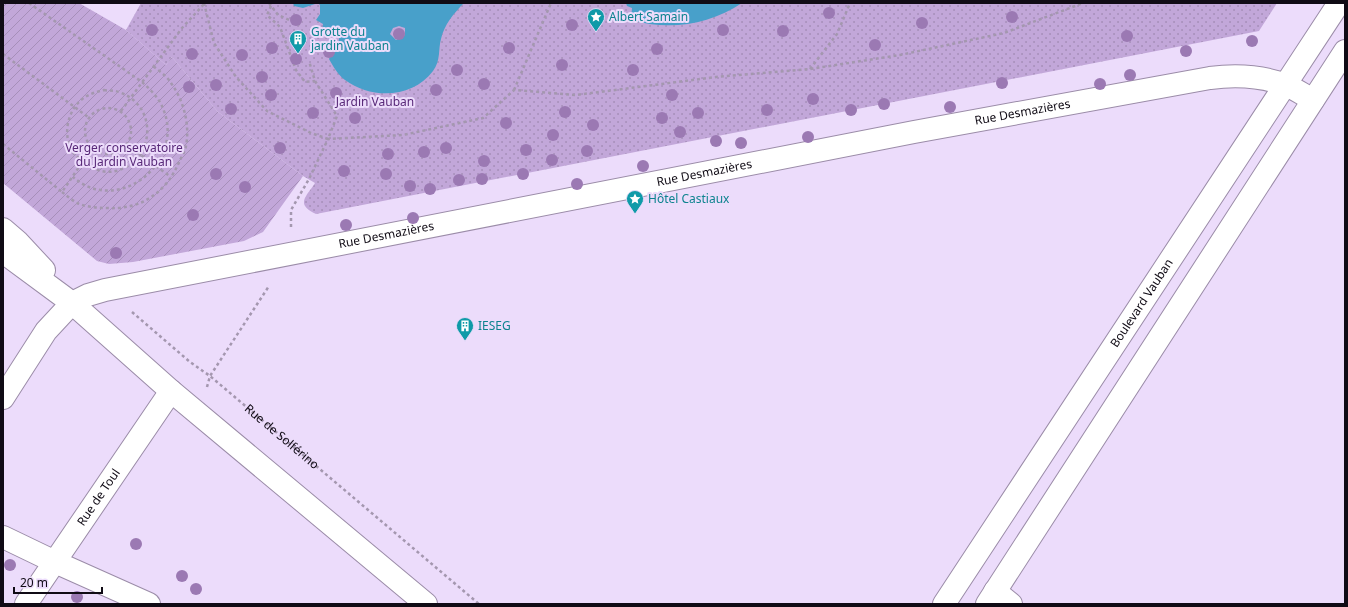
<svg xmlns="http://www.w3.org/2000/svg" width="1348" height="607" viewBox="0 0 1348 607" font-family="'Noto Sans',sans-serif">
<style>
.park{fill:url(#park-dots)}
.garden{fill:url(#garden-furrows)}
.water{fill:#48a0ca;fill-rule:evenodd}
.lines{fill:none;stroke-linecap:round;stroke-linejoin:round}
.street-casing{stroke:#9b8ca8;stroke-width:24}
.primary-casing{stroke:#9b8ca8;stroke-width:24}
.path{stroke:#a497af;stroke-width:2.5;stroke-dasharray:3 3;stroke-linecap:butt}
.street{stroke:#fff;stroke-width:22}
.primary{stroke:#fff;stroke-width:22}
.tree{fill:#9b79b3}
.labels{text-anchor:middle;stroke-width:4;stroke-linejoin:round;paint-order:stroke}
.culture-label{font-size:12px;fill:#0d838f;stroke:#ecdcfb;text-anchor:start}
.park-label{font-size:12px;fill:#582878;stroke:#ecdcfb}
.street-label{font-size:12px;fill:#100b15;stroke:#ecdcfb}
</style>
<defs>
<pattern id="park-dots" width="8" height="8" patternUnits="userSpaceOnUse"><rect width="8" height="8" fill="#c2a7d9"/><path d="M2 2h.1M6 6h.1" fill="none" stroke="#a68eb9" stroke-width="1.8" stroke-linecap="round"/></pattern>
<pattern id="garden-furrows" width="10" height="10" patternUnits="userSpaceOnUse"><rect width="10" height="10" fill="#c2a7d9"/><path d="M-1 1l2-2M0 10L10 0M9 11l2-2" fill="none" stroke="#a68eb9"/></pattern>
</defs>
<rect width="100%" height="100%" fill="#ecdcfb"/>
<path class="park" d="M 141,3 L 1277,3 L 1259,31 L 316,214 C 295,204 306,197 315,183 L 303,176 L 218,112 L 172,57 L 166,65 L 126,30 Z"/>
<polygon class="garden" points="3,3 79,3 126,30 166,65 172,57 218,112 303,176 263,232 244,241 133,262 109,264 97,261 3,183"/>
<g class="water">
<path d="M 293,3 L 464,3 C 454,13 444,25 441,39 C 438,50 441,60 433,71 C 413,98 372,100 345,80 C 338,75 333,66 329,59 L 338,46 L 340,32 C 333,30 329,33 322,33 L 323,24 L 316,20 L 320,14 L 320,5 L 318,3 L 303,8 L 294,6 ZM 399,26 L 405,28 L 405,35 L 396,40 L 390,34 L 393,28 Z"/>
<path d="M 626,3 L 742,3 C 709,25 669,31 631,20 L 632,8 L 627,6 Z"/>
</g>
<g class="lines">
<defs>
<g id="street">
<path id="s2" d="M 3,398 L 46,331 L 72,303 L 88,295 L 105,290 L 914,132 L 1210,78 C 1234,75 1262,76 1286,85 C 1295,89 1304,95 1313,100"/>
<polyline points="3,537 55,562 149,604"/>
<polyline points="995,591 1011,604"/>
<path id="s3" d="M 26,604 L 171,391"/>
</g>
<g id="primary">
<polyline points="3,229 17,241 44,270"/>
<polyline points="3,252 72,303 171,391 426,604"/>
<path id="s4" d="M 944,604 L 1339,3"/>
<polyline points="987,604 1345,51"/>
</g>
</defs>
<use href="#street" class="street-casing"/>
<use href="#primary" class="primary-casing"/>
<g class="path">
<path d="M 29,3 L 142,82 C 151,90 160,99 164,111 C 184,164 117,216 73,177"/>
<polyline points="204,3 214,43 236,77 267,111 311,133 328,139 337,116 315,81 309,61"/>
<polyline points="269,3 278,15 301,25"/>
<polyline points="271,6 267,15 280,27 296,70 305,82 315,81"/>
<polyline points="3,54 88,117"/>
<polyline points="810,69 837,34 850,3"/>
<path d="M 104,90 C 109,91 114,90 119,92 C 145,101 154,128 142,152 C 138,159 131,165 124,168 C 110,175 97,172 85,163 C 82,160 78,158 75,155 C 62,139 66,113 81,100 C 88,94 96,92 104,90 Z"/>
<polyline points="514,90 551,3"/>
<circle cx="108" cy="131" r="23"/>
<polyline points="121,111 182,28 204,4"/>
<polyline points="3,144 62,192 92,148"/>
<polyline points="127,145 171,177"/>
<path d="M 62,192 C 67,196 72,200 77,203 C 86,207 97,208 107,208 C 142,210 167,192 180,160 C 182,156 185,151 186,146 C 190,125 184,101 171,83 C 167,76 159,71 153,66"/>
<polyline points="291,227 291,210 309,179 328,139 403,135 483,118 514,90 576,95 716,77 810,69 900,55 1004,33 1083,3"/>
<path id="s1" d="M 132,312 L 190,362 L 210,376 L 479,604"/>
<polyline points="207,387 210,376 269,286"/>
</g>
<use href="#street" class="street"/>
<use href="#primary" class="primary"/>
</g>
<g class="tree">
<circle cx="829" cy="13" r="6"/>
<circle cx="1012" cy="17" r="6"/>
<circle cx="296" cy="20" r="6"/>
<circle cx="922" cy="23" r="6"/>
<circle cx="572" cy="25" r="6"/>
<circle cx="152" cy="30" r="6"/>
<circle cx="723" cy="30" r="6"/>
<circle cx="783" cy="31" r="6"/>
<circle cx="399" cy="34" r="6"/>
<circle cx="1127" cy="36" r="6"/>
<circle cx="1252" cy="41" r="6"/>
<circle cx="875" cy="45" r="6"/>
<circle cx="272" cy="48" r="6"/>
<circle cx="509" cy="48" r="6"/>
<circle cx="657" cy="49" r="6"/>
<circle cx="1186" cy="51" r="6"/>
<circle cx="329" cy="52" r="6"/>
<circle cx="192" cy="54" r="6"/>
<circle cx="242" cy="55" r="6"/>
<circle cx="296" cy="59" r="6"/>
<circle cx="562" cy="65" r="6"/>
<circle cx="457" cy="70" r="6"/>
<circle cx="633" cy="70" r="6"/>
<circle cx="1130" cy="75" r="6"/>
<circle cx="262" cy="77" r="6"/>
<circle cx="1002" cy="83" r="6"/>
<circle cx="484" cy="84" r="6"/>
<circle cx="1100" cy="84" r="6"/>
<circle cx="216" cy="85" r="6"/>
<circle cx="189" cy="87" r="6"/>
<circle cx="436" cy="90" r="6"/>
<circle cx="336" cy="93" r="6"/>
<circle cx="271" cy="95" r="6"/>
<circle cx="672" cy="95" r="6"/>
<circle cx="813" cy="99" r="6"/>
<circle cx="884" cy="104" r="6"/>
<circle cx="950" cy="107" r="6"/>
<circle cx="231" cy="109" r="6"/>
<circle cx="767" cy="110" r="6"/>
<circle cx="851" cy="110" r="6"/>
<circle cx="565" cy="112" r="6"/>
<circle cx="313" cy="113" r="6"/>
<circle cx="698" cy="113" r="6"/>
<circle cx="355" cy="118" r="6"/>
<circle cx="662" cy="118" r="6"/>
<circle cx="506" cy="123" r="6"/>
<circle cx="593" cy="125" r="6"/>
<circle cx="680" cy="132" r="6"/>
<circle cx="553" cy="135" r="6"/>
<circle cx="808" cy="137" r="6"/>
<circle cx="716" cy="141" r="6"/>
<circle cx="741" cy="143" r="6"/>
<circle cx="280" cy="148" r="6"/>
<circle cx="446" cy="148" r="6"/>
<circle cx="526" cy="150" r="6"/>
<circle cx="587" cy="151" r="6"/>
<circle cx="424" cy="152" r="6"/>
<circle cx="388" cy="154" r="6"/>
<circle cx="552" cy="160" r="6"/>
<circle cx="484" cy="161" r="6"/>
<circle cx="643" cy="166" r="6"/>
<circle cx="344" cy="171" r="6"/>
<circle cx="216" cy="174" r="6"/>
<circle cx="386" cy="174" r="6"/>
<circle cx="523" cy="174" r="6"/>
<circle cx="482" cy="179" r="6"/>
<circle cx="459" cy="180" r="6"/>
<circle cx="577" cy="184" r="6"/>
<circle cx="410" cy="186" r="6"/>
<circle cx="245" cy="187" r="6"/>
<circle cx="430" cy="189" r="6"/>
<circle cx="193" cy="215" r="6"/>
<circle cx="413" cy="218" r="6"/>
<circle cx="346" cy="225" r="6"/>
<circle cx="116" cy="253" r="6"/>
<circle cx="136" cy="544" r="6"/>
<circle cx="10" cy="565" r="6"/>
<circle cx="182" cy="576" r="6"/>
<circle cx="196" cy="589" r="6"/>
<circle cx="77" cy="597" r="6"/>
</g>
<defs>
<symbol id="sight-pin" viewBox="-11 -11 22 30"><path d="M0 17L-7.5 6A9.5 9.5 0 1 1 7.5 6Z" fill="#0f9aa8" stroke="#ecdcfb"/><path d="M0-6L1.8-2.2L6-1.7L2.9 1.2L3.7 5.4L0 3.3L-3.7 5.4L-2.9 1.2L-6-1.7L-1.8-2.2Z" fill="#fff"/></symbol>
<symbol id="building-pin" viewBox="-11 -11 22 30"><path d="M0 17L-7.5 6A9.5 9.5 0 1 1 7.5 6Z" fill="#0f9aa8" stroke="#ecdcfb"/><path d="M-4-6H4V6H1V3H-1V6H-4ZM-2.5-4.3h1.7v1.8h-1.7ZM.8-4.3h1.7v1.8H.8ZM-2.5-1h1.7V.8h-1.7ZM.8-1h1.7V.8H.8Z" fill="#fff"/></symbol>
</defs>
<g fill-rule="evenodd">
<use href="#sight-pin" x="586" y="7" width="20" height="27"/>
<use href="#building-pin" x="288" y="29" width="20" height="27"/>
<use href="#sight-pin" x="625" y="189" width="20" height="27"/>
<use href="#building-pin" x="455" y="316" width="20" height="27"/>
</g>
<g class="labels">
<g class="culture-label">
<text x="609" y="21">Albert Samain</text>
<text x="311" y="36">Grotte du<tspan x="311" dy="14">jardin Vauban</tspan></text>
<text x="648" y="203">Hôtel Castiaux</text>
<text x="478" y="330">IESEG</text>
</g>
<g class="park-label">
<text x="375" y="106">Jardin Vauban</text>
<text x="124" y="152">Verger conservatoire<tspan x="124" dy="14">du Jardin Vauban</tspan></text>
</g>
<g class="street-label">
<text dy="4" stroke="none"><textPath href="#s2" startOffset="1088">Rue Desmazières</textPath></text>
<text dy="4" stroke="none"><textPath href="#s2" startOffset="764">Rue Desmazières</textPath></text>
<text dy="4" stroke="none"><textPath href="#s2" startOffset="440">Rue Desmazières</textPath></text>
<text dy="4" stroke="none"><textPath href="#s4" startOffset="360">Boulevard Vauban</textPath></text>
<text dy="4" stroke="none"><textPath href="#s1" startOffset="195">Rue de Solférino</textPath></text>
<text dy="4" stroke="none"><textPath href="#s3" startOffset="129">Rue de Toul</textPath></text>
</g>
</g>
<rect width="1348" height="607" fill="none" stroke="#100b15" stroke-width="8"/>
<path d="M14 587v6h88v-6" fill="none" stroke="#100b15" stroke-width="2"/>
<text x="20" y="587" font-size="12" fill="#100b15" stroke="#ecdcfb" stroke-width="3" paint-order="stroke">20 m</text>
</svg>
